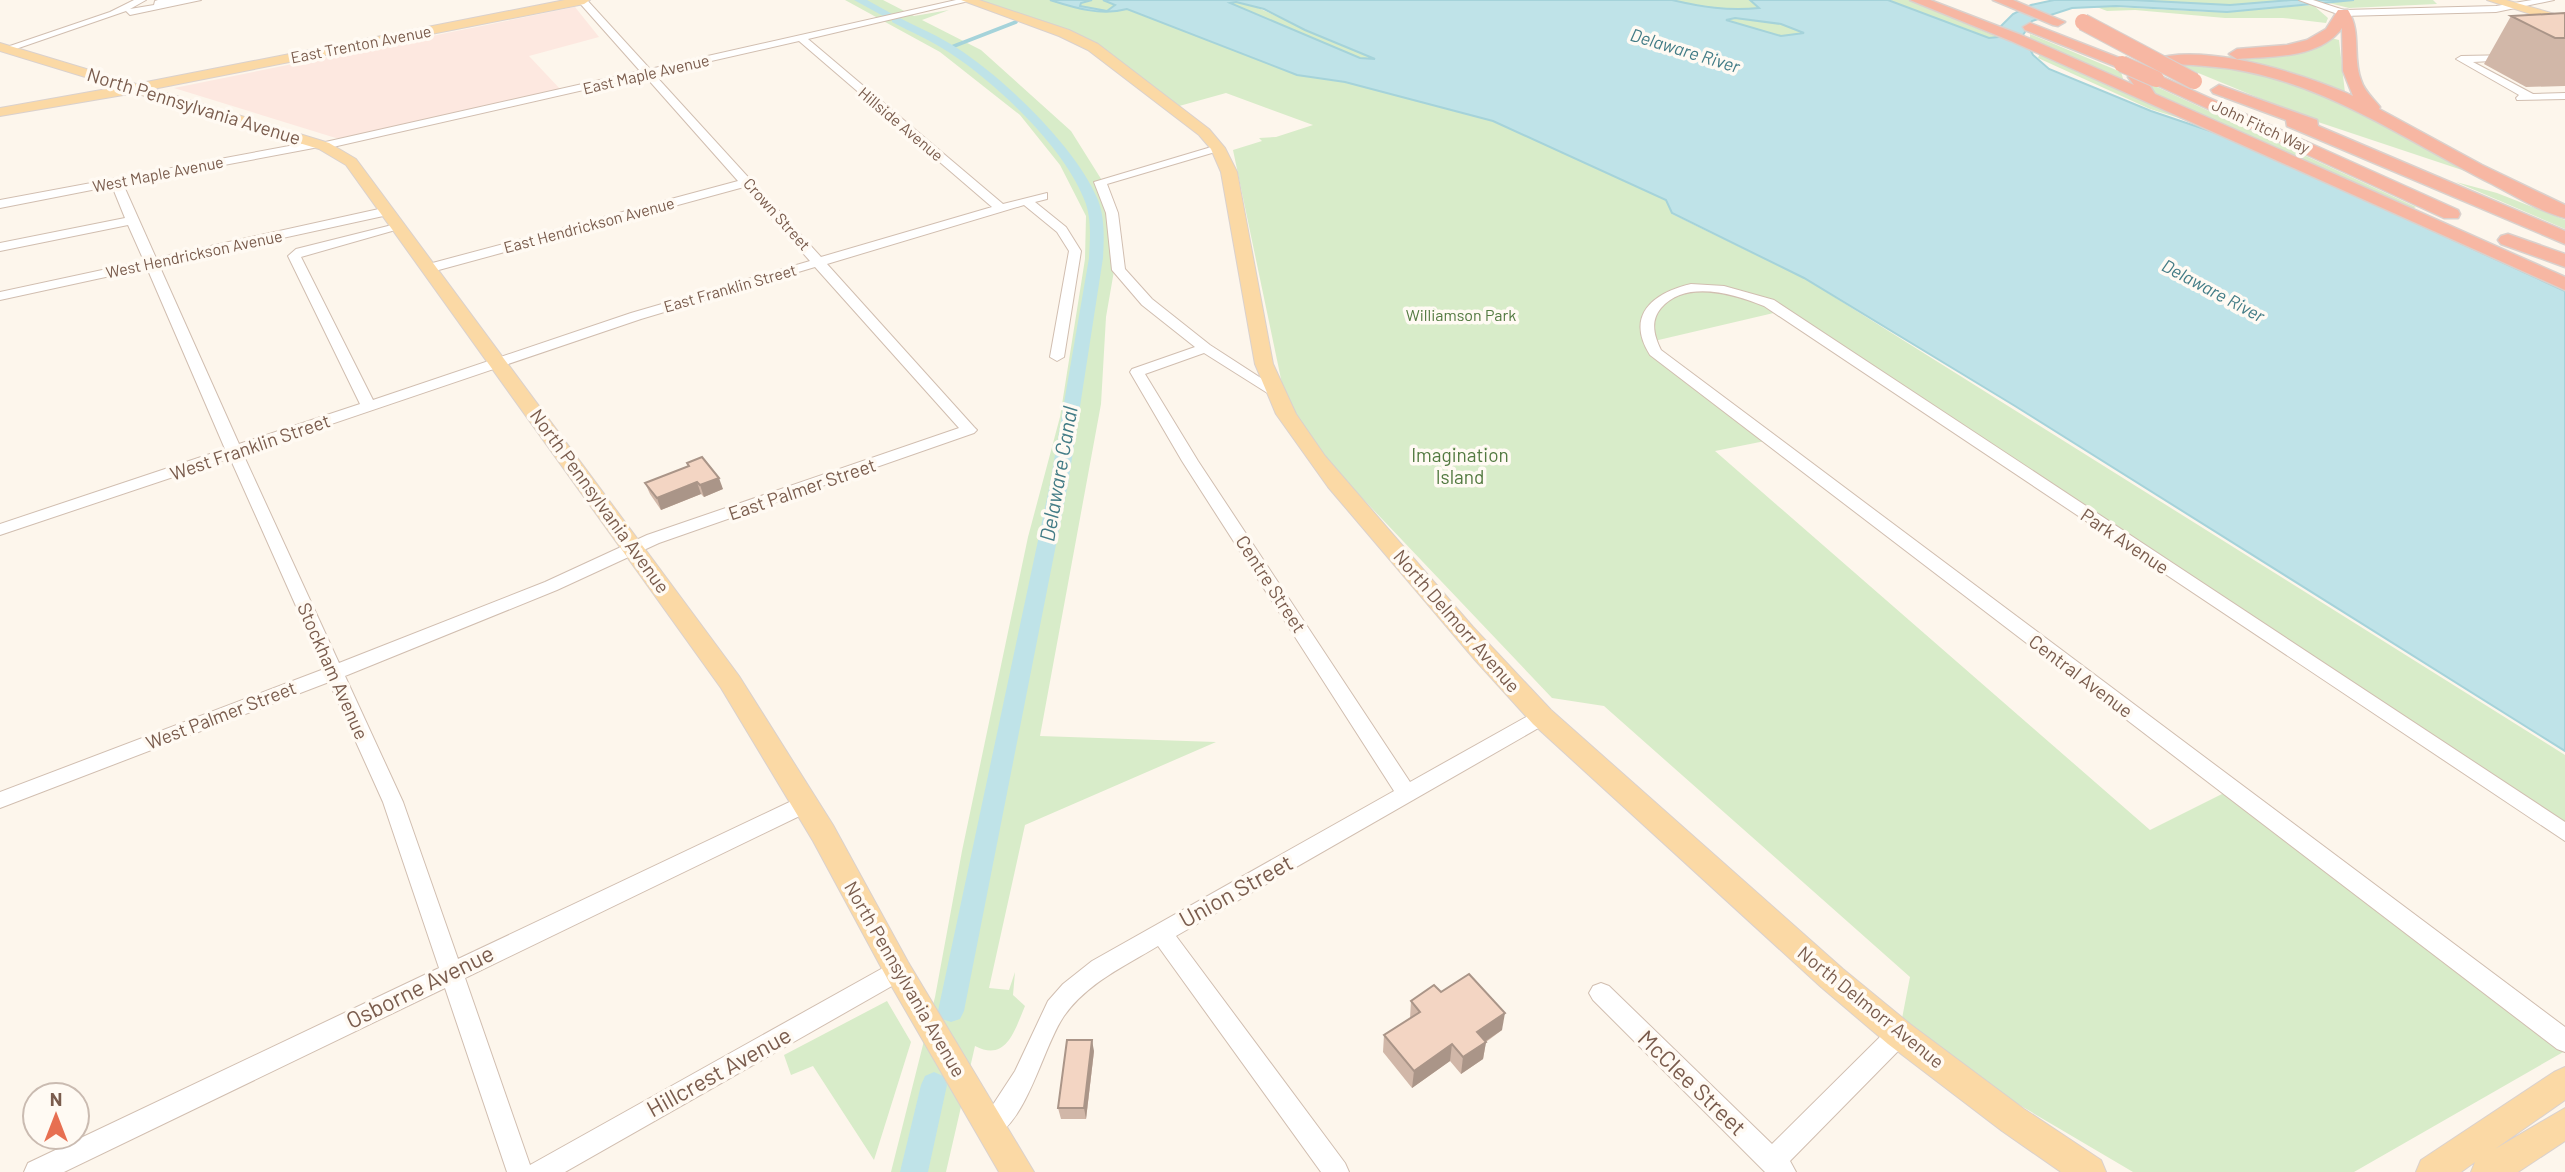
<svg xmlns="http://www.w3.org/2000/svg" width="2565" height="1172" viewBox="0 0 2565 1172" font-family="Barlow,sans-serif">
<style>
.commercial{fill:#fde8e0}
.green{fill:#d8ecc9}
.water{fill:#bfe3e8;stroke:#a5d3da;stroke-width:2;fill-rule:evenodd}
.lines{fill:none;stroke-linecap:round;stroke-linejoin:round}
.stream{stroke:#a5d3da;stroke-width:3.5}
.canal{fill:#bfe3e8;fill-rule:evenodd}
.minor-casing{stroke:#d1beb0;stroke-width:2}
.major-casing{stroke:#dad1cd;stroke-width:2}
.highway-casing{stroke:#dad1cd;stroke-width:3}
.minor{fill:#fff;fill-rule:evenodd}
.major{fill:#fbd9a5;fill-rule:evenodd}
.highway{fill:#f7b7a3;fill-rule:evenodd}
.highway-bridge-casing{stroke:#dad1cd;stroke-width:18;stroke-linecap:butt}
.highway-bridge{stroke:#f7b7a3;stroke-width:16}
.wall{fill:#d1b7a8}
.shaded-wall{fill:#aa9588}
.building{fill:#f3d5c3;stroke:#aa9588;stroke-width:2}
.labels{text-anchor:middle;stroke-width:7;stroke-linejoin:round;paint-order:stroke}
.far-street-label{font-size:16px;fill:#7a5c4d;stroke:#fffaf3}
.far-park-label{font-size:16px;fill:#537a41;stroke:#fffaf3}
.far-water-label{font-size:18px;font-style:italic;fill:#437c86;stroke:#fffaf3}
.street-label{font-size:19px;fill:#7a5c4d;stroke:#fffaf3}
.park-label{font-size:19px;fill:#537a41;stroke:#fffaf3}
.water-label{font-size:21px;font-style:italic;fill:#437c86;stroke:#fffaf3}
.near-street-label{font-size:23px;fill:#7a5c4d;stroke:#fffaf3}
</style>
<rect width="100%" height="100%" fill="#fdf6ec"/>
<polygon class="commercial" points="575,7 599,37 529,56 561,90 339,139 174,88"/>
<g class="green">
<path d="M 845,0 L 883,0 L 914,16 L 949,10 L 922,20 L 981,50 L 1071,131 L 1108,190 L 1119,242 L 1106,317 L 1101,404 L 1040,736 L 1216,742 L 1025,825 L 989,988 L 1009,990 L 1015,972 L 1013,995 L 1025,1006 C 1015,1029 1007,1063 975,1046 L 946,1172 L 891,1172 L 935,997 L 962,851 L 1028,537 L 1060,417 L 1085,259 L 1086,216 L 1060,165 L 1020,115 L 940,52 Z"/>
<polygon points="967,0 1103,0 1297,75 1345,82 1493,121 1666,200 1672,214 1804,278 2565,755 2565,832 1782,311 1650,342 1770,440 1715,451 2150,830 2232,789 2565,1051 2354,1172 2133,1172 1899,1034 1910,977 1604,706 1552,698 1290,422 1233,150 1262,141 1259,138 1276,137 1313,125 1226,93 1172,108 1098,51"/>
<polygon points="1672,0 1750,0 1759,8 1712,10"/>
<polygon points="1888,0 1908,0 1998,37 1989,38 1975,34"/>
<polygon points="2132,0 2291,0 2230,5"/>
<polygon points="2354,0 2433,0 2437,4 2349,8 2329,3"/>
<polygon points="1244,2 1376,59 1360,58 1229,3"/>
<polygon points="2313,5 2328,18 2326,23 2283,18 2225,18 2135,10 2107,11 2094,6 2212,12"/>
<polygon points="1735,18 1781,24 1804,33 1781,36 1726,20"/>
<polygon points="2030,34 2121,72 2125,85 2030,42"/>
<polygon points="2331,38 2339,40 2345,93 2296,74 2210,58 2270,53"/>
<polygon points="2040,53 2195,123 2150,109 2038,58"/>
<polygon points="2207,62 2306,84 2480,176 2312,120 2174,63"/>
<polygon points="2142,80 2416,207 2410,210 2154,95"/>
<polygon points="2456,182 2497,193 2565,220 2565,229"/>
<polygon points="887,1001 911,1042 874,1160 813,1066 791,1075 784,1055"/>
</g>
<path class="water" d="M 1050,0 L 1092,0 L 1081,3 L 1080,6 L 1107,11 L 1115,5 L 1103,0 L 1672,0 C 1702,7 1727,11 1759,8 L 1750,0 L 1888,0 L 1989,38 L 1998,37 L 2001,26 L 2013,14 L 2031,5 L 2054,0 L 2132,0 L 2230,5 L 2291,0 L 2354,0 L 2227,12 L 2116,6 L 2072,8 L 2032,21 L 2023,35 L 2033,55 L 2049,69 L 2151,111 L 2228,137 L 2565,291 L 2565,751 L 2015,406 L 1804,278 L 1672,213 L 1666,200 L 1493,121 L 1345,82 L 1297,75 L 1127,9 C 1101,16 1075,8 1050,0 ZM 1236,2 L 1264,9 L 1305,30 L 1375,59 L 1360,58 L 1230,3 ZM 1735,18 L 1781,24 L 1804,33 L 1781,36 L 1726,20 Z"/>
<g class="lines">
<polyline class="stream" points="949,48 1016,22"/>
<g class="canal">
<polygon points="854,0 867,0 894,15 885,17"/>
<path d="M 892,18 L 900,18 C 919,28 939,36 957,48 C 1004,78 1077,148 1098,200 C 1105,218 1104,239 1103,258 L 1068,484 L 964,1011 L 960,1019 L 951,1022 L 942,1019 L 938,1011 L 1050,484 L 1089,258 C 1090,239 1092,217 1084,199 C 1063,146 997,84 950,53 C 932,41 911,32 892,22 Z"/>
<polygon points="934,1072 943,1076 947,1085 928,1172 900,1172 921,1085 925,1076"/>
</g>
<defs>
<g id="minor">
<polygon points="134,0 146,0 130,9 154,5 155,1 158,0 201,0 130,15 126,11 10,51 1,49 110,12"/>
<path d="M 577,0 L 587,0 L 650,69 L 956,0 L 973,0 L 808,39 L 1003,204 L 1047,193 L 1047,199 L 1035,202 L 1066,227 L 1081,251 L 1064,357 L 1057,361 L 1050,357 L 1069,251 L 1057,232 L 1024,205 L 827,264 L 974,427 L 977,430 L 974,433 L 659,543 L 557,590 L 345,676 L 403,802 L 458,959 L 798,798 L 805,796 L 812,798 L 815,804 L 812,810 L 465,978 L 530,1165 L 890,964 L 898,961 L 906,964 L 909,971 L 906,978 L 565,1172 L 507,1172 L 445,988 L 64,1172 L 24,1172 L 28,1163 L 439,968 L 383,802 L 329,682 L 0,808 L 0,792 L 324,669 L 230,458 L 0,535 L 0,524 L 225,449 L 147,268 L 0,300 L 0,292 L 144,261 L 128,225 L 0,251 L 0,243 L 125,218 L 112,186 L 0,208 L 0,200 L 316,141 L 321,143 L 640,71 ZM 799,41 L 992,207 L 821,257 L 654,74 ZM 645,76 L 738,181 L 425,265 L 425,271 L 435,271 L 744,187 L 810,261 L 631,313 L 373,400 L 301,257 L 406,227 L 400,223 L 296,249 L 288,256 L 360,404 L 239,444 L 159,265 L 388,215 L 394,211 L 388,207 L 156,258 L 123,184 L 319,147 L 324,149 ZM 815,267 L 959,428 L 647,535 L 545,582 L 339,663 L 243,454 L 641,319 Z"/>
<polygon points="2299,0 2313,0 2344,10 2496,6 2532,0 2554,0 2496,12 2343,16"/>
<polygon points="2514,55 2515,57 2510,60 2473,62 2533,94 2565,93 2565,99 2517,100 2516,98 2519,95 2456,59 2461,56"/>
<path d="M 1218,145 L 1222,146 L 1222,150 L 1107,184 L 1118,213 L 1125,269 L 1152,299 L 1210,345 L 1281,391 L 1274,395 L 1269,394 L 1204,353 L 1145,374 L 1198,461 L 1410,782 L 1535,712 L 1549,712 L 1552,717 L 1549,722 L 1176,936 L 1345,1163 L 1349,1172 L 1321,1172 L 1158,946 C 1125,966 1087,983 1064,1016 C 1043,1046 1027,1124 991,1138 L 982,1134 L 979,1126 L 1015,1071 L 1048,1001 L 1063,984 L 1092,961 L 1394,791 L 1182,461 L 1130,372 L 1132,369 L 1195,347 L 1142,305 L 1112,270 L 1106,213 L 1094,182 Z"/>
<path d="M 1691,284 L 1724,286 L 1774,300 L 2565,822 L 2565,841 L 1764,306 C 1734,294 1686,279 1661,308 C 1650,321 1654,336 1661,350 L 2565,1027 L 2565,1052 L 2557,1049 L 1650,355 C 1625,315 1653,293 1691,284 Z"/>
<polygon points="1601,983 1609,986 1772,1144 1891,1026 1899,1023 1907,1026 1911,1034 1907,1042 1790,1161 1796,1172 1765,1172 1593,1000 1589,993 1593,986"/>
</g>
<g id="major">
<polygon points="565,0 590,0 584,4 153,89 329,143 356,159 739,676 833,825 908,962 1034,1172 999,1172 888,980 813,841 721,688 346,165 319,149 135,93 0,116 0,108 118,87 0,51 0,43 136,84"/>
<polygon points="961,0 979,0 1069,30 1098,44 1209,129 1225,148 1237,172 1273,364 1296,414 1325,456 1473,627 1551,710 1843,969 1910,1024 2024,1109 2101,1160 2106,1172 2061,1172 2002,1131 1888,1044 1821,987 1533,724 1475,660 1328,487 1276,414 1255,364 1221,172 1211,149 1199,135 1088,50 1059,36"/>
<polygon points="2487,0 2506,0 2565,17 2565,25"/>
<polygon points="2565,1067 2565,1100 2495,1149 2565,1108 2565,1141 2518,1172 2471,1172 2475,1162 2461,1172 2416,1172 2421,1160 2554,1072"/>
</g>
<g id="highway">
<path d="M 1910,0 L 1930,0 L 2021,35 L 2134,85 L 2128,77 C 2166,26 2306,75 2353,96 L 2343,71 L 2342,28 C 2320,59 2271,56 2237,59 L 2229,54 L 2237,49 L 2287,45 L 2307,40 L 2326,29 L 2338,10 L 2348,10 C 2362,33 2352,56 2361,80 C 2364,91 2373,98 2380,107 L 2379,109 L 2482,165 L 2565,205 L 2565,218 C 2538,211 2512,194 2488,182 C 2396,135 2311,73 2205,66 C 2184,64 2160,61 2144,77 L 2155,94 L 2565,277 L 2565,290 L 2011,41 Z"/>
<polygon points="1993,0 2013,0 2065,22 2058,26 2053,25"/>
<polygon points="2030,23 2127,61 2130,64 2122,69 2117,67 2025,30 2023,27"/>
<polygon points="2156,74 2458,210 2460,214 2458,218 2444,218 2150,82 2148,79"/>
<polygon points="2219,85 2317,120 2318,126 2565,231 2565,244 2287,126 2286,120 2213,93 2211,90"/>
<polygon points="2508,234 2565,254 2565,267 2501,244 2498,240 2501,236"/>
</g>
</defs>
<use href="#minor" class="minor-casing"/>
<use href="#major" class="major-casing"/>
<use href="#highway" class="highway-casing"/>
<use href="#minor" class="minor"/>
<use href="#major" class="major"/>
<use href="#highway" class="highway"/>
<defs>
<g id="highway-bridge">
<polyline points="2083,22 2194,81"/>
<polyline points="2122,64 2156,79"/>
</g>
</defs>
<use href="#highway-bridge" class="highway-bridge-casing"/>
<use href="#highway-bridge" class="highway-bridge"/>
</g>
<g class="wall">
<polygon points="2565,13 2565,86 2526,87 2484,64 2511,16"/>
<polygon points="687,463 723,489 704,497 701,494 661,510 650,494 645,483 688,466"/>
<polygon points="1441,992 1502,1030 1486,1042 1483,1059 1461,1074 1450,1061 1412,1088 1383,1052 1384,1035 1410,1019 1411,1001"/>
<polygon points="1094,1051 1086,1119 1061,1119 1058,1108"/>
</g>
<g class="shaded-wall">
<polygon points="719,478 723,489 704,497 700,485"/>
<polygon points="697,482 701,494 661,510 657,498"/>
<polygon points="1505,1013 1502,1030 1474,1049 1477,1032"/>
<polygon points="1092,1040 1094,1051 1086,1119 1084,1108"/>
<polygon points="1486,1042 1483,1059 1461,1074 1463,1057"/>
<polygon points="1452,1044 1450,1061 1412,1088 1414,1071"/>
</g>
<g class="building">
<polygon points="2565,13 2565,38 2555,38 2511,16"/>
<polygon points="702,457 719,478 700,485 697,482 657,498 645,483 689,466 687,463"/>
<polygon points="1469,974 1505,1013 1477,1032 1486,1042 1463,1057 1452,1044 1414,1071 1384,1035 1420,1012 1411,1001 1434,985 1441,992"/>
<polygon points="1067,1040 1092,1040 1084,1108 1058,1108"/>
</g>
<g class="labels">
<g class="far-street-label">
<text transform="translate(361 44) rotate(-11)" y="6">East Trenton Avenue</text>
<text transform="translate(646 74) rotate(-13)" y="6">East Maple Avenue</text>
<text transform="translate(901 124) rotate(40)" y="6">Hillside Avenue</text>
<text transform="translate(2261 126) rotate(25)" y="6">John Fitch Way</text>
<text transform="translate(158 174) rotate(-11)" y="6">West Maple Avenue</text>
<text transform="translate(777 214) rotate(48)" y="6">Crown Street</text>
<text transform="translate(589 225) rotate(-15)" y="6">East Hendrickson Avenue</text>
<text transform="translate(194 254) rotate(-12)" y="6">West Hendrickson Avenue</text>
<text transform="translate(730 288) rotate(-16)" y="6">East Franklin Street</text>
</g>
<g class="far-park-label">
<text x="1461" y="321">Williamson Park</text>
</g>
<g class="far-water-label">
<text transform="translate(1685 51) rotate(17)" y="6">Delaware River</text>
<text transform="translate(2213 291) rotate(28)" y="6">Delaware River</text>
</g>
<g class="street-label">
<text transform="translate(194 106) rotate(17)" y="7">North Pennsylvania Avenue</text>
<text transform="translate(250 447) rotate(-19)" y="7">West Franklin Street</text>
<text transform="translate(802 489) rotate(-19)" y="7">East Palmer Street</text>
<text transform="translate(600 501) rotate(54)" y="7">North Pennsylvania Avenue</text>
<text transform="translate(2125 541) rotate(34)" y="7">Park Avenue</text>
<text transform="translate(1271 584) rotate(57)" y="7">Centre Street</text>
<text transform="translate(1457 621) rotate(49)" y="7">North Delmorr Avenue</text>
<text transform="translate(333 671) rotate(66)" y="7">Stockham Avenue</text>
<text transform="translate(2081 676) rotate(37)" y="7">Central Avenue</text>
<text transform="translate(221 715) rotate(-21)" y="7">West Palmer Street</text>
<text transform="translate(905 979) rotate(60)" y="7">North Pennsylvania Avenue</text>
<text transform="translate(1871 1007) rotate(39)" y="7">North Delmorr Avenue</text>
</g>
<g class="park-label">
<text x="1460" y="462">Imagination<tspan x="1460" dy="22">Island</tspan></text>
</g>
<g class="water-label">
<text transform="translate(1059 474) rotate(-80)" y="7">Delaware Canal</text>
</g>
<g class="near-street-label">
<text transform="translate(1236 891) rotate(-29)" y="8">Union Street</text>
<text transform="translate(420 987) rotate(-26)" y="8">Osborne Avenue</text>
<text transform="translate(719 1072) rotate(-29)" y="8">Hillcrest Avenue</text>
<text transform="translate(1692 1083) rotate(44)" y="8">McClee Street</text>
</g>
</g>
<g transform="translate(56 1116)"><circle r="33" fill="#fffaf3" stroke="#cabbb1" stroke-width="2"/>
<path d="M0-5L12 26L0 18L-12 26Z" fill="#e76f51"/>
<text y="-10" font-size="19" font-weight="bold" text-anchor="middle" fill="#7a5c4d">N</text>
</g>
</svg>
